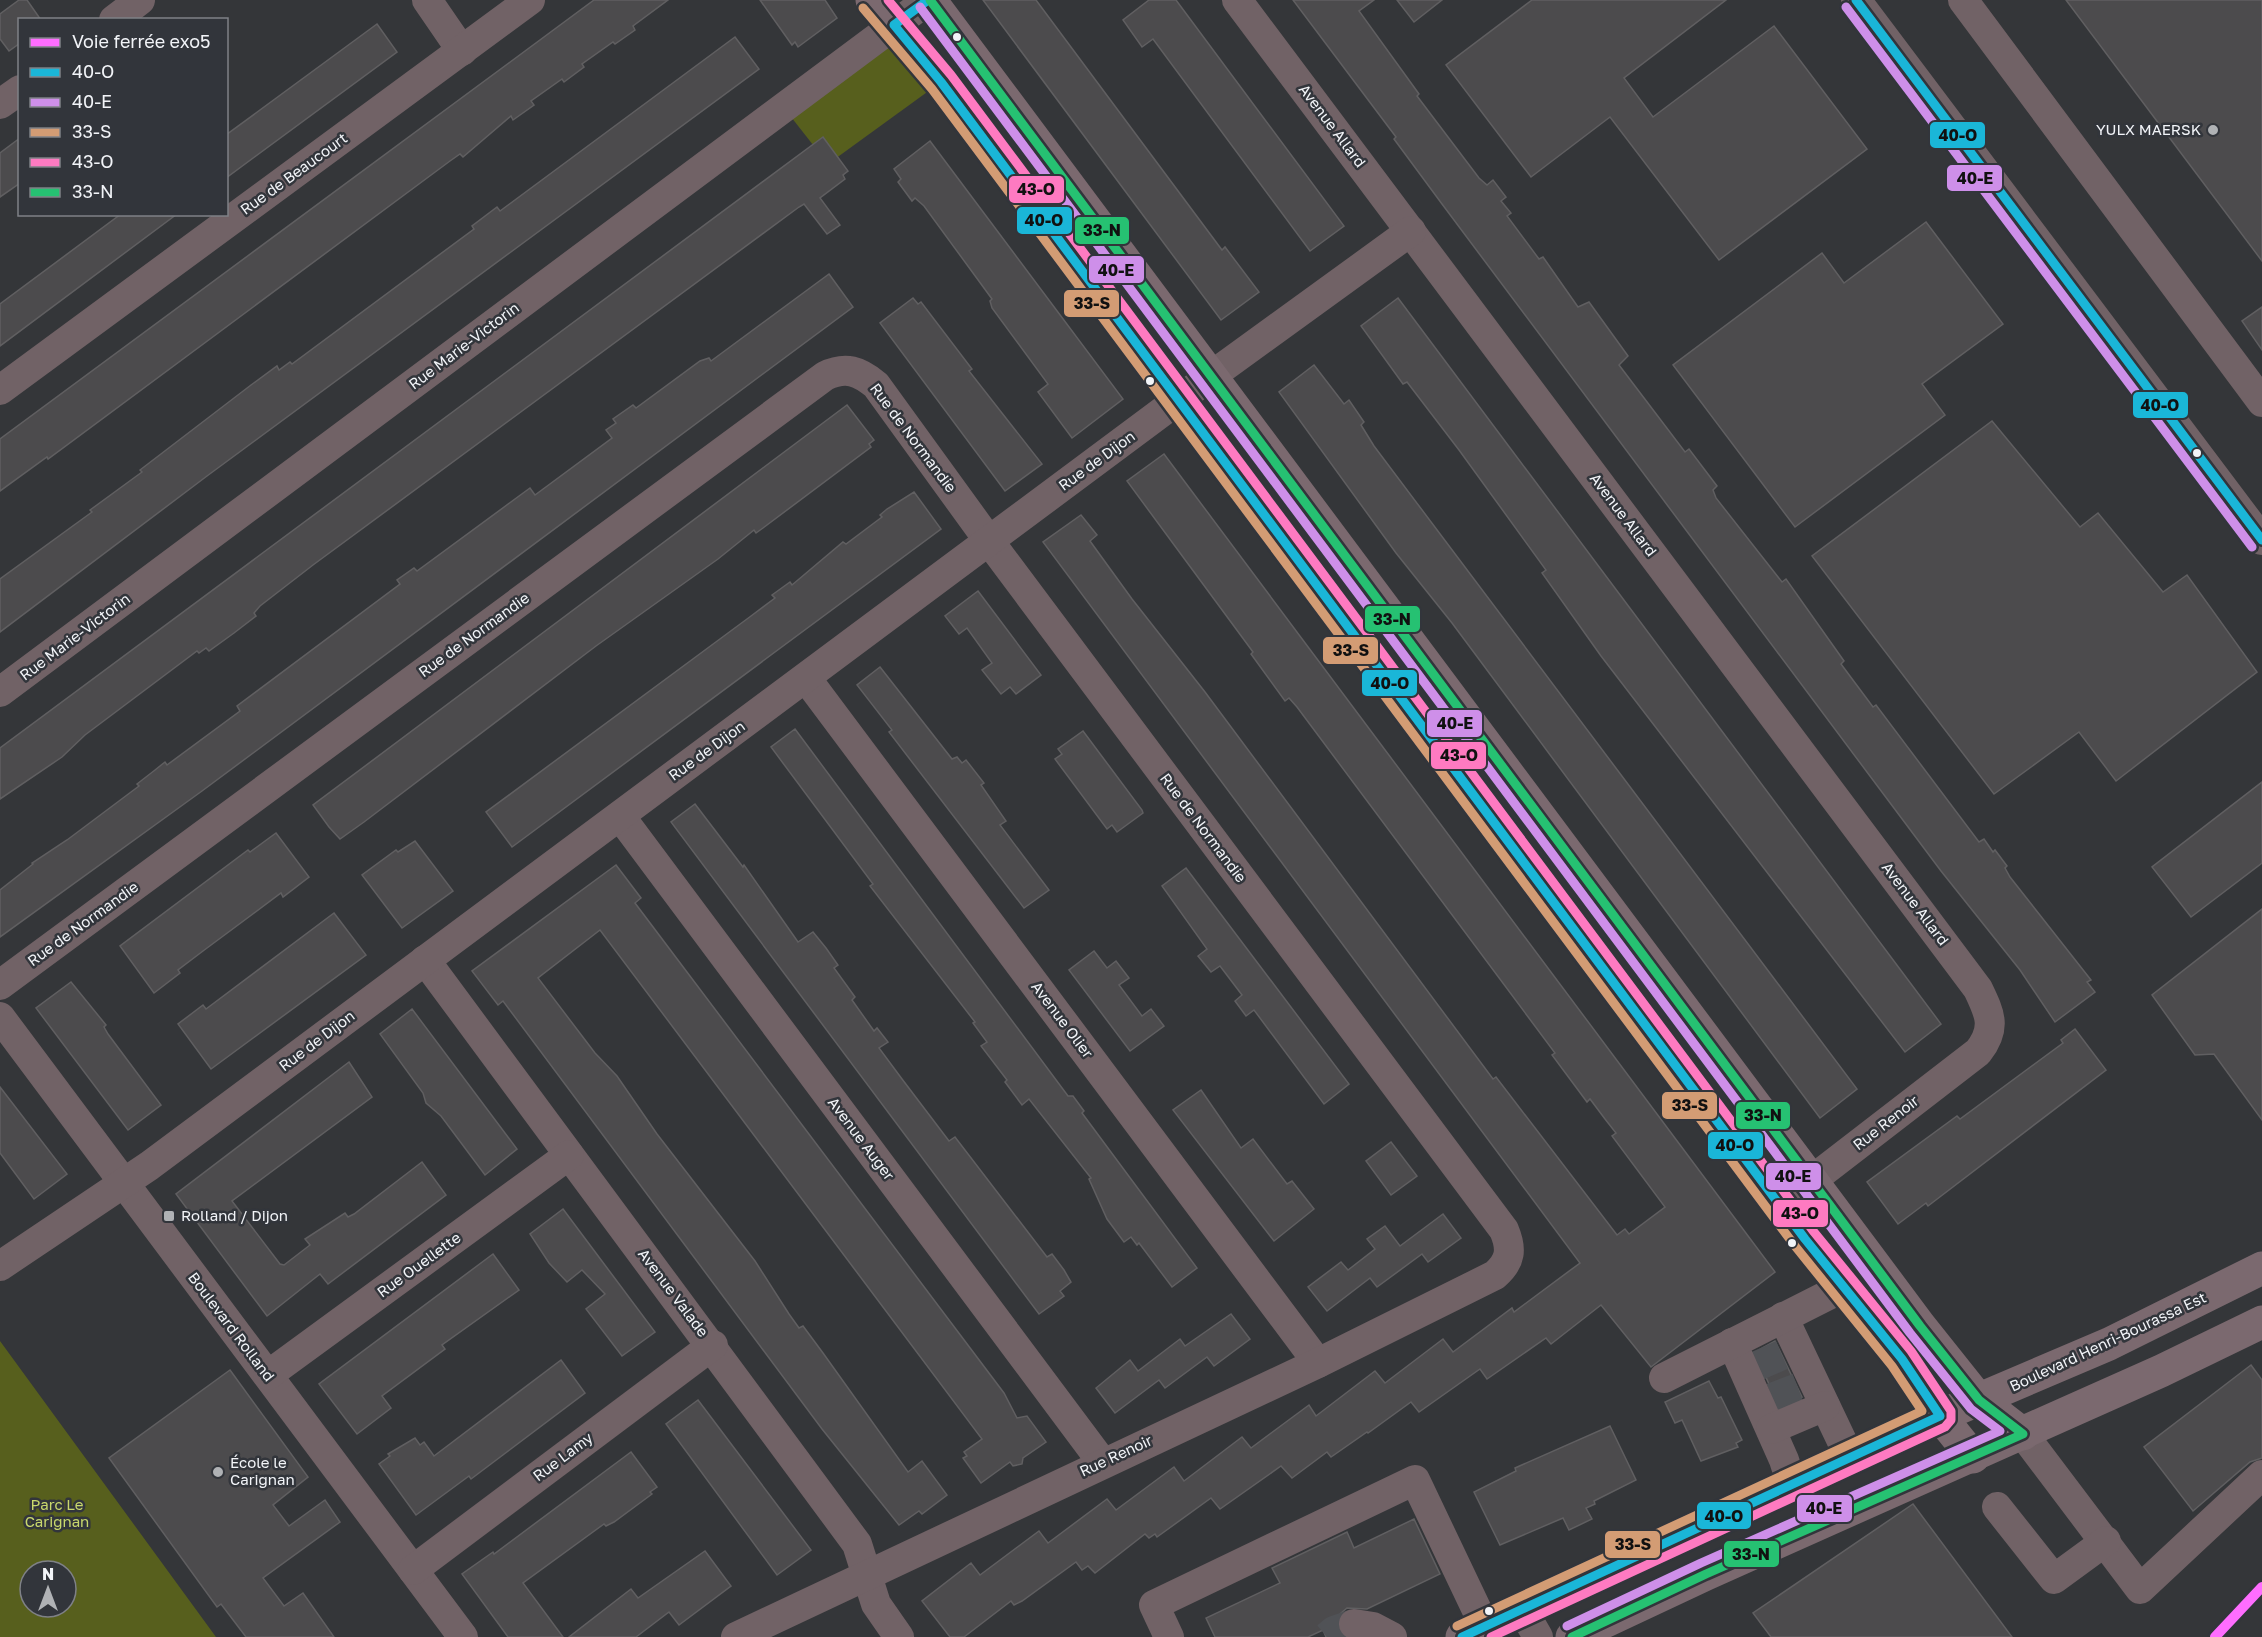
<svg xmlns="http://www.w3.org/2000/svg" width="2262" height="1637" viewBox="0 0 2262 1637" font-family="'Golos Text',sans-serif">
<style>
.green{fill:#575f1d;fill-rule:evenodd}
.building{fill:#4c4b4d;stroke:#605f61;stroke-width:1.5}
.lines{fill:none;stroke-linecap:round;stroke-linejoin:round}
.minor-tunnel{stroke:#505256;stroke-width:30;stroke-dasharray:30 15;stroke-linecap:butt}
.minor{stroke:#716266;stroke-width:30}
.major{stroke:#7b696f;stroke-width:33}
.bus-1-casing{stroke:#32353b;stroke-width:14}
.bus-2-casing{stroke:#32353b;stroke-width:14}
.bus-3-casing{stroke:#32353b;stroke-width:14}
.bus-4-casing{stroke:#32353b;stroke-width:14}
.bus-5-casing{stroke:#32353b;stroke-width:14}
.bus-1{stroke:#1ab6d8;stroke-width:9}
.bus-2{stroke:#ce8fe9;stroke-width:9}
.bus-3{stroke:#d39c74;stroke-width:9}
.bus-4{stroke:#fe7ac1;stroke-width:9}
.bus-5{stroke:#26c172;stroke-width:9}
.rail-1-casing{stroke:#32353b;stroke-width:15}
.rail-1{stroke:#ff6dff;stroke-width:10}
.bus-dot{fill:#f2f4f8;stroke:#32353b;stroke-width:2}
.poi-dot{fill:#b0b2b5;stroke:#32353b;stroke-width:2}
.labels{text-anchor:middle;stroke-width:5;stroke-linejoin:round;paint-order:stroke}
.street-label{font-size:15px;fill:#f2f4f8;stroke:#32353b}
.poi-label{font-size:15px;fill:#f2f4f8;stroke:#32353b;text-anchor:start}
.park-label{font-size:15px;fill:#c9d86c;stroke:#32353b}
.line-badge{stroke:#32353b;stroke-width:2}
.pale-badge-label{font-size:16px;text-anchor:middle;font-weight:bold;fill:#111}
</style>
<rect width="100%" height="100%" fill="#343639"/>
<g class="green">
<polygon points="894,25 941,82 828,164 784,108"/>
<path d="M 0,1341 L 216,1637 L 0,1637 ZM 30,1571 L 66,1571 L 66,1607 L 30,1607 Z"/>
</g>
<g class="building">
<polygon points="19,0 27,0 41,20 20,20 20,43 9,51 0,39 0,14"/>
<polygon points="594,0 668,0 633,26 635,30 615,44 613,42 582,64 584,67 564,82 562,79 531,101 534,105 513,120 511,116 463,157 460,154 450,161 48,459 47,457 0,491 0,439"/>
<polygon points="760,0 825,0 837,18 798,47 795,42 792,45"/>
<polygon points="983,0 1036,0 1222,250 1225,247 1259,292 1221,320"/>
<polygon points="1149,0 1176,0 1344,226 1310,251 1153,39 1142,47 1123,20"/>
<polygon points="1293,0 1374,0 1359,11 1419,94 1417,96 1479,178 1487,185 1493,180 1506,197 1501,201 1511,213 1507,216 1539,259 1543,257 1578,307 1589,302 1628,356 1619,365 1685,452 1689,449 1717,486 1713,490 1716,498 1782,582 1786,579 1844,661 1841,664 1873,707 1876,705 1979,842 1984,839 1993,852 1995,850 2007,866 2005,868 2010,877 2091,980 2087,982 2095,992 2055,1022 2020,970 1941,871 1442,204 1394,139 1396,137"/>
<polygon points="1397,0 1442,0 1414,22"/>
<polygon points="1532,0 1726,0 1624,78 1653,117 1774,26 1867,149 1719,260 1610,117 1531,177 1446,65"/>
<polygon points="2066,0 2262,0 2262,261"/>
<polygon points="377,24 397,52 226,178 226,135"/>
<polygon points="735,37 759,69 207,476 0,632 0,579 92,512 90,510 142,472 140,470 251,385 277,366 279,370 290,362 292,364 474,229 472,226 497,207 500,211"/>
<polygon points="823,137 848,171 843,175 845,179 820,198 840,225 827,234 804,204 799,207 313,565 260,606 254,613 256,616 234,633 209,651 206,648 199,653 197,651 85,735 62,757 0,799 0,748"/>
<polygon points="20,138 20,183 0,197 0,153"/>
<polygon points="930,141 1123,399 1072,438 1038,392 1048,384 992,308 990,301 992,299 924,206 915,198 912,201 898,182 901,179 894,169"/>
<polygon points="121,214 177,214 0,346 0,304"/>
<polygon points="1926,222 2003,324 1922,384 1945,415 1795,527 1673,365 1822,253 1844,283"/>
<polygon points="829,274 853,307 202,791 0,937 0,890 33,864 32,863 67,840 139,786 137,784 155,770 165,762 167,765 240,711 237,706 400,584 397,580 414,568 417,571 530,488 535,495 612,438 606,430 616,423 613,419 633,405 636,408 700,361 709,358 711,361"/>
<polygon points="913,298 918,304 921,302 972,369 969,371 1042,464 1005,491 880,323"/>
<polygon points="1398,298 1941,1024 1905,1052 1601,656 1542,573 1546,570 1459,450 1407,382 1403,384 1361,326"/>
<polygon points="2262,307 2262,350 2242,321"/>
<polygon points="1314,365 1344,404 1349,400 1364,422 1361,425 1374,446 1857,1089 1820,1118 1452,623 1396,553 1279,392"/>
<polygon points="847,405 874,440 869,444 871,447 763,528 756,533 754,530 718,559 596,646 364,822 340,839 329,827 313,805"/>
<polygon points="1992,421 2080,527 2098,513 2163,592 2187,575 2257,672 2116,781 2079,732 1994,794 1812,556"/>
<polygon points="1164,454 1775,1272 1651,1367 1601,1305 1551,1344 1546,1338 1487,1379 1480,1369 1419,1412 1411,1402 1368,1433 1367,1432 1331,1457 1327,1452 1292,1478 1281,1466 1220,1509 1211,1498 1157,1537 1155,1534 1149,1538 1145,1534 1095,1573 1088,1566 1082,1570 1076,1562 1022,1601 1014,1605 1011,1601 964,1637 950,1637 922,1601 971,1563 980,1575 1039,1531 1048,1543 1107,1499 1116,1510 1174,1467 1184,1481 1242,1437 1251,1448 1309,1405 1316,1416 1375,1371 1385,1383 1443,1339 1453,1352 1512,1308 1514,1312 1580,1263 1043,542 1081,515 1097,535 1090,541 1132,599 1205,692 1493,1079 1496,1077 1617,1235 1625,1229 1629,1234 1665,1207 1612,1136 1616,1133 1605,1119 1590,1099 1587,1102 1552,1055 1555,1053 1297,707 1289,698 1285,701 1251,654 1253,652 1127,481"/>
<polygon points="914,492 941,529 512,847 486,812 751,616 775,598 772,595 790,582 792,585 843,542 846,544 882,517 880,515 887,509"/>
<polygon points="978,591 1041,675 1016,694 1010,687 1001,694 982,670 992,663 967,628 959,634 945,616"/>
<polygon points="880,667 952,759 957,757 962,763 966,760 984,783 981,785 1006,821 1000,825 1049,890 1024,908 889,732 892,730 857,685"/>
<polygon points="795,729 1068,1096 1073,1096 1084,1111 1082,1113 1197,1268 1172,1287 1139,1243 1137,1245 1131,1237 1124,1242 1107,1219 1089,1179 1091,1178 1029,1099 1022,1105 1005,1082 1007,1080 981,1046 987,1042 973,1023 975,1022 870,886 873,884 771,747"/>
<polygon points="1083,731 1142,810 1143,813 1117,832 1112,825 1107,829 1055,759 1062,754 1058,749"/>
<polygon points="2262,782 2262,863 2191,917 2152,867"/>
<polygon points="695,804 743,867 744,865 798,942 813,932 826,948 838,965 834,968 855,997 852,1000 874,1031 877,1028 888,1042 879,1048 902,1079 949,1141 955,1137 1047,1257 1052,1254 1064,1270 1071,1282 1060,1291 1064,1296 1039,1314 671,822"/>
<polygon points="276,833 309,877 283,897 281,893 203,951 178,970 180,973 154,993 120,946 248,850 250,852"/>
<polygon points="415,841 453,891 402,928 362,875 396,850 398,852"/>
<polygon points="616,865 641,898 635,903 1004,1393 1017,1418 1027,1416 1046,1442 1023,1458 1022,1464 1013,1466 1010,1462 981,1483 963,1458 967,1456 964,1452 982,1439 600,930 538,978 595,1053 617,1076 657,1134 755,1261 789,1314 799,1328 803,1326 823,1353 908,1472 922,1461 947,1495 922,1514 919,1511 899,1525 822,1429 503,1001 498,1005 472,971"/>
<polygon points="1186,868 1349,1084 1324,1104 1254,1010 1246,1016 1235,1001 1242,995 1220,966 1211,972 1198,956 1207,949 1162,886"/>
<polygon points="2262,909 2262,1120 2214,1054 2195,1055 2152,995"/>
<polygon points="334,913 366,955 211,1069 178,1024 203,1005 206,1009"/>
<polygon points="1094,951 1107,968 1116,961 1129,978 1119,985 1142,1016 1151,1009 1164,1026 1130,1051 1069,970"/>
<polygon points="71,982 106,1025 104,1027 108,1034 161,1105 128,1130 36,1008"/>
<polygon points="412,1009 517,1149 485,1175 441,1116 426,1103 423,1093 380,1034"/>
<polygon points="2075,1029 2106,1070 1928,1206 1926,1203 1898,1224 1867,1182 1957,1116 1960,1119 2063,1043 2061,1040"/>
<polygon points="349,1062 372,1097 232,1201 280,1264 284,1265 310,1245 305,1239 345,1213 348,1217 354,1214 422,1162 446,1195 328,1284 320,1274 267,1316 176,1194"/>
<polygon points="0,1087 67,1174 34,1199 0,1153"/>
<polygon points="1201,1090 1241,1148 1253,1139 1287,1184 1292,1181 1314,1209 1274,1241 1173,1110"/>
<polygon points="1391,1142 1417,1176 1391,1195 1366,1161"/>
<polygon points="563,1209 655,1332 622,1356 586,1309 605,1294 582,1270 567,1282 549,1263 530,1234"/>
<polygon points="1443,1214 1461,1238 1428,1262 1422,1254 1377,1287 1370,1278 1327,1311 1308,1287 1341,1262 1348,1270 1375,1249 1367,1239 1385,1226 1400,1246"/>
<polygon points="493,1254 519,1290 442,1345 445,1349 382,1396 391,1408 357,1434 319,1384"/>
<polygon points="1231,1314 1250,1339 1214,1366 1207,1357 1165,1388 1159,1380 1115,1413 1096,1388 1130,1360 1138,1371 1180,1339 1185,1346"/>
<polygon points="1775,1341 1802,1397 1779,1407 1755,1352"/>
<polygon points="561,1360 585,1393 471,1479 469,1476 416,1515 379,1464 390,1456 388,1454 415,1438 420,1445 424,1442 434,1456"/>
<polygon points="2251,1365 2262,1380 2262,1458 2250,1462 2193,1511 2144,1447"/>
<polygon points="230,1370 308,1477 273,1505 289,1526 325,1500 340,1522 263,1578 284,1606 303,1593 334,1637 246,1637 221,1604 217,1607 109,1458"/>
<polygon points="1709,1381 1718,1398 1721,1397 1742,1440 1736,1443 1738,1447 1701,1461 1682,1420 1675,1423 1665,1402"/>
<polygon points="698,1400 811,1550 777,1575 666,1424"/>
<polygon points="1610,1426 1636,1480 1594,1501 1595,1504 1586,1508 1592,1519 1569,1530 1563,1518 1500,1545 1474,1492 1516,1471 1515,1468"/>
<polygon points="631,1452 657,1487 650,1492 652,1494 614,1522 606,1526 604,1524 523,1583 563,1637 508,1637 462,1574 493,1552 494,1554"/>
<polygon points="1913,1504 2012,1637 1771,1637 1753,1613"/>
<polygon points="1414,1519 1440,1574 1367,1609 1347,1608 1340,1614 1337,1622 1343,1637 1326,1637 1323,1630 1308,1637 1215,1637 1206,1618 1280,1583 1272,1568 1347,1532 1354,1548"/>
<polygon points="705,1551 731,1586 679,1625 669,1612 636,1637 569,1637 631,1589 638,1598"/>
</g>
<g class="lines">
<g class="minor-tunnel">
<polyline points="1757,1366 1782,1355"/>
<polyline points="1772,1398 1798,1388"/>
<polyline points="1327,1637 1334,1631 1354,1624"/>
</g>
<g class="minor">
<polyline points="427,0 462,51"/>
<path d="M 1237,0 L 1978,989 C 1990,1014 1997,1028 1978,1052 L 1781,1204"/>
<polyline points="1856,0 2262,540"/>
<polyline points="1963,0 2262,402"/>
<polyline points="114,20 140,0"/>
<polyline points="0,104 20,90"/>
<polyline points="0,390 530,0"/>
<polyline points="806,678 1318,1363"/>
<polyline points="0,692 928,0"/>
<polyline points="620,816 1102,1462"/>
<polyline points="425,960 857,1544 876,1604 899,1637"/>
<path d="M 0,985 L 825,376 C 846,366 859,371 876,385 L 989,541 L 1504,1230 C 1512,1249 1511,1261 1495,1275 L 1318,1363 L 736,1637"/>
<polyline points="0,1017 463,1637"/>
<polyline points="0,1266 149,1166 1178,400 1411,231"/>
<polyline points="1783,1317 1850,1458"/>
<polyline points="1732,1343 1784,1460 1792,1485"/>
<polyline points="268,1375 569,1155"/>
<polyline points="1664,1378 1844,1287"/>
<polyline points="1771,1429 1825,1406"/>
<polyline points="2023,1434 2140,1589 2262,1475"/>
<polyline points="1997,1507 2054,1579 2106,1541"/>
<polyline points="413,1570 713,1345"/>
<polyline points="1522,1609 1538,1637"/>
<polyline points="1354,1624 1373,1627 1392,1637"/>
<polyline points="1169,1637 1154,1605 1415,1480 1485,1627"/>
</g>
<g class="major">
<polyline points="872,0 941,82 1805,1239 1902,1359 1940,1416 1973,1457"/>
<polyline points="930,0 1920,1326 1979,1400 2023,1434"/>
<polyline points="1462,1637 1940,1416 2109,1344 2262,1268"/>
<polyline points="1572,1637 1706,1574 2161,1371 2262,1322"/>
</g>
<defs>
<g id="bus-1">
<polyline points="928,0 894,25 941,82 1805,1239 1902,1359 1940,1416 1462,1637"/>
<polyline points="1856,0 2262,540"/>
</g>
<g id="bus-2">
<polyline points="920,7 1910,1333 1971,1409 2000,1431 1701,1563 1567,1626"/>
<polyline points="1846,7 2252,547"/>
</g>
<polyline id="bus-3" points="863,8 932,89 1795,1246 1892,1366 1922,1411 1457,1626"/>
<polyline id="bus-4" points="888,0 951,75 1814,1232 1911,1351 1951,1411 1951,1420 1945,1427 1491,1637"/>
<polyline id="bus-5" points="930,0 1920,1326 1979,1400 2023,1434 1706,1574 1572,1637"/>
</defs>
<use href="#bus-1" class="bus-1-casing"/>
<use href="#bus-2" class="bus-2-casing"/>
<use href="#bus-3" class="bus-3-casing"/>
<use href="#bus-4" class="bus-4-casing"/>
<use href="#bus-5" class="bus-5-casing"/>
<use href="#bus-1" class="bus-1"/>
<use href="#bus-2" class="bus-2"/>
<use href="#bus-3" class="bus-3"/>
<use href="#bus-4" class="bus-4"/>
<use href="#bus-5" class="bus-5"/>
<defs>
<polyline id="rail-1" points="2215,1637 2262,1587"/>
</defs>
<use href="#rail-1" class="rail-1-casing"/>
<use href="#rail-1" class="rail-1"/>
</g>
<g class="bus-dot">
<circle cx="957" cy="37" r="5"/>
<circle cx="1150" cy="381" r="5"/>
<circle cx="2197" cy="453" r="5"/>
<circle cx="1792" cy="1243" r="5"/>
<circle cx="1489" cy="1611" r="5"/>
</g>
<g class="poi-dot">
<circle cx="2213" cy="130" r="6"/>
<rect x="163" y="1210" width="12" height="12" rx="3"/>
<circle cx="218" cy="1472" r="6"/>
</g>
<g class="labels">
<g class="street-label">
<text transform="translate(1332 126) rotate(53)" y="5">Avenue Allard</text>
<text transform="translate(294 174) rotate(-36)" y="5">Rue de Beaucourt</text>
<text transform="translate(464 346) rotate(-37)" y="5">Rue Marie-Victorin</text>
<text transform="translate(913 438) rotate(53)" y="5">Rue de Normandie</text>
<text transform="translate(1097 461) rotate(-36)" y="5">Rue de Dijon</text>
<text transform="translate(1623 515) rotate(53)" y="5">Avenue Allard</text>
<text transform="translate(474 635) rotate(-36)" y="5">Rue de Normandie</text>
<text transform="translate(75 637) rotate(-37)" y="5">Rue Marie-Victorin</text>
<text transform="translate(707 751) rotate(-36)" y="5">Rue de Dijon</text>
<text transform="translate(1203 828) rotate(53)" y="5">Rue de Normandie</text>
<text transform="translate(1915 904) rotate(53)" y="5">Avenue Allard</text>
<text transform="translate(83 924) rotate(-36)" y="5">Rue de Normandie</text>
<text transform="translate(1062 1020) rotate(53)" y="5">Avenue Olier</text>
<text transform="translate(317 1041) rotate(-37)" y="5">Rue de Dijon</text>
<text transform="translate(1886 1123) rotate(-38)" y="5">Rue Renoir</text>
<text transform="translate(861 1139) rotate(53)" y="5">Avenue Auger</text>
<text transform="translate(419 1265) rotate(-36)" y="5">Rue Ouellette</text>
<text transform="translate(673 1293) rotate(53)" y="5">Avenue Valade</text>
<text transform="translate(231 1327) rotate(53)" y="5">Boulevard Rolland</text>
<text transform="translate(2108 1342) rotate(-25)" y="5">Boulevard Henri-Bourassa Est</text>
<text transform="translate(1116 1456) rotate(-25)" y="5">Rue Renoir</text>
<text transform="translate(563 1457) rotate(-37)" y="5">Rue Lamy</text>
</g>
<g class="poi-label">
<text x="2201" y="135" text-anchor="end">YULX MAERSK</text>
<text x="181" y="1221">Rolland / Dijon</text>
<text x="230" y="1468">École le<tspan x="230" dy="17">Carignan</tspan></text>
</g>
<g class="park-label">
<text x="57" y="1510">Parc Le<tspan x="57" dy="17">Carignan</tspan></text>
</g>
</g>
<g class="line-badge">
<rect x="1929" y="121" width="57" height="28" rx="6" fill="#1ab6d8"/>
<rect x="1946" y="164" width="57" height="28" rx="6" fill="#ce8fe9"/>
<rect x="1008" y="175" width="57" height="29" rx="6" fill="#fe7ac1"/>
<rect x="1016" y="206" width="57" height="29" rx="6" fill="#1ab6d8"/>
<rect x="1074" y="216" width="56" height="29" rx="6" fill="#26c172"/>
<rect x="1088" y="255" width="57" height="29" rx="6" fill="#ce8fe9"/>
<rect x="1063" y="289" width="57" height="29" rx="6" fill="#d39c74"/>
<rect x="2132" y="391" width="57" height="28" rx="6" fill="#1ab6d8"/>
<rect x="1364" y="605" width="57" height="28" rx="6" fill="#26c172"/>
<rect x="1322" y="636" width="57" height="29" rx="6" fill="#d39c74"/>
<rect x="1361" y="669" width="57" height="28" rx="6" fill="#1ab6d8"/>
<rect x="1426" y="709" width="57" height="29" rx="6" fill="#ce8fe9"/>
<rect x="1430" y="741" width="57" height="29" rx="6" fill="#fe7ac1"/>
<rect x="1661" y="1091" width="57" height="29" rx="6" fill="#d39c74"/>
<rect x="1735" y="1101" width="56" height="29" rx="6" fill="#26c172"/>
<rect x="1707" y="1131" width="57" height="29" rx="6" fill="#1ab6d8"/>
<rect x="1765" y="1162" width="57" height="29" rx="6" fill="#ce8fe9"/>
<rect x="1772" y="1199" width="57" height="29" rx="6" fill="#fe7ac1"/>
<rect x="1796" y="1494" width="57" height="29" rx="6" fill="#ce8fe9"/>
<rect x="1696" y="1501" width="56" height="29" rx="6" fill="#1ab6d8"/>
<rect x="1604" y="1530" width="57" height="29" rx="6" fill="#d39c74"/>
<rect x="1723" y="1540" width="57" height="28" rx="6" fill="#26c172"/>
</g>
<g class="pale-badge-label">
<text x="1958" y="141">40-O</text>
<text x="1975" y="184">40-E</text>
<text x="1036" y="195">43-O</text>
<text x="1044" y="226">40-O</text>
<text x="1102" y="236">33-N</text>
<text x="1116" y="276">40-E</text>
<text x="1092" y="309">33-S</text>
<text x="2160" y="411">40-O</text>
<text x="1392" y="625">33-N</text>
<text x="1351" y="656">33-S</text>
<text x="1390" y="689">40-O</text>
<text x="1455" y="729">40-E</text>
<text x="1459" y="761">43-O</text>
<text x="1690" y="1111">33-S</text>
<text x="1763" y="1121">33-N</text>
<text x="1735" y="1151">40-O</text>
<text x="1793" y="1182">40-E</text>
<text x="1800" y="1219">43-O</text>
<text x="1824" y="1514">40-E</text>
<text x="1724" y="1522">40-O</text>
<text x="1633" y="1550">33-S</text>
<text x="1751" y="1560">33-N</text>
</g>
<rect x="18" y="18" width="210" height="198" fill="#32353b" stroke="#7f8187" stroke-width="1.5"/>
<rect x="30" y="38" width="30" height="9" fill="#ff6dff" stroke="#7f8187" stroke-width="1.5"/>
<text x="72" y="48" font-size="18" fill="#f2f4f8">Voie ferrée exo5</text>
<rect x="30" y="68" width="30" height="9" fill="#1ab6d8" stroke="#7f8187" stroke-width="1.5"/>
<text x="72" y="78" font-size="18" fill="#f2f4f8">40-O</text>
<rect x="30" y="98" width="30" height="9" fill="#ce8fe9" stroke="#7f8187" stroke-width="1.5"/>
<text x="72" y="108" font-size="18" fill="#f2f4f8">40-E</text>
<rect x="30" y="128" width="30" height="9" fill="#d39c74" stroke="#7f8187" stroke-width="1.5"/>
<text x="72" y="138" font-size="18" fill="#f2f4f8">33-S</text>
<rect x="30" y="158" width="30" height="9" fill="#fe7ac1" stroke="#7f8187" stroke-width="1.5"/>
<text x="72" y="168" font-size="18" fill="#f2f4f8">43-O</text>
<rect x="30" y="188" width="30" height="9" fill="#26c172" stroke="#7f8187" stroke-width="1.5"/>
<text x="72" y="198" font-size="18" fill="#f2f4f8">33-N</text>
<g transform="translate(48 1589)"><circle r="28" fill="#32353b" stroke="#7f8187" stroke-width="1.5"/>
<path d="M0-4.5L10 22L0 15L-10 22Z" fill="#b0b2b5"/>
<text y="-9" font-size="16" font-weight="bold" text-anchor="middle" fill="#f2f4f8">N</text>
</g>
</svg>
